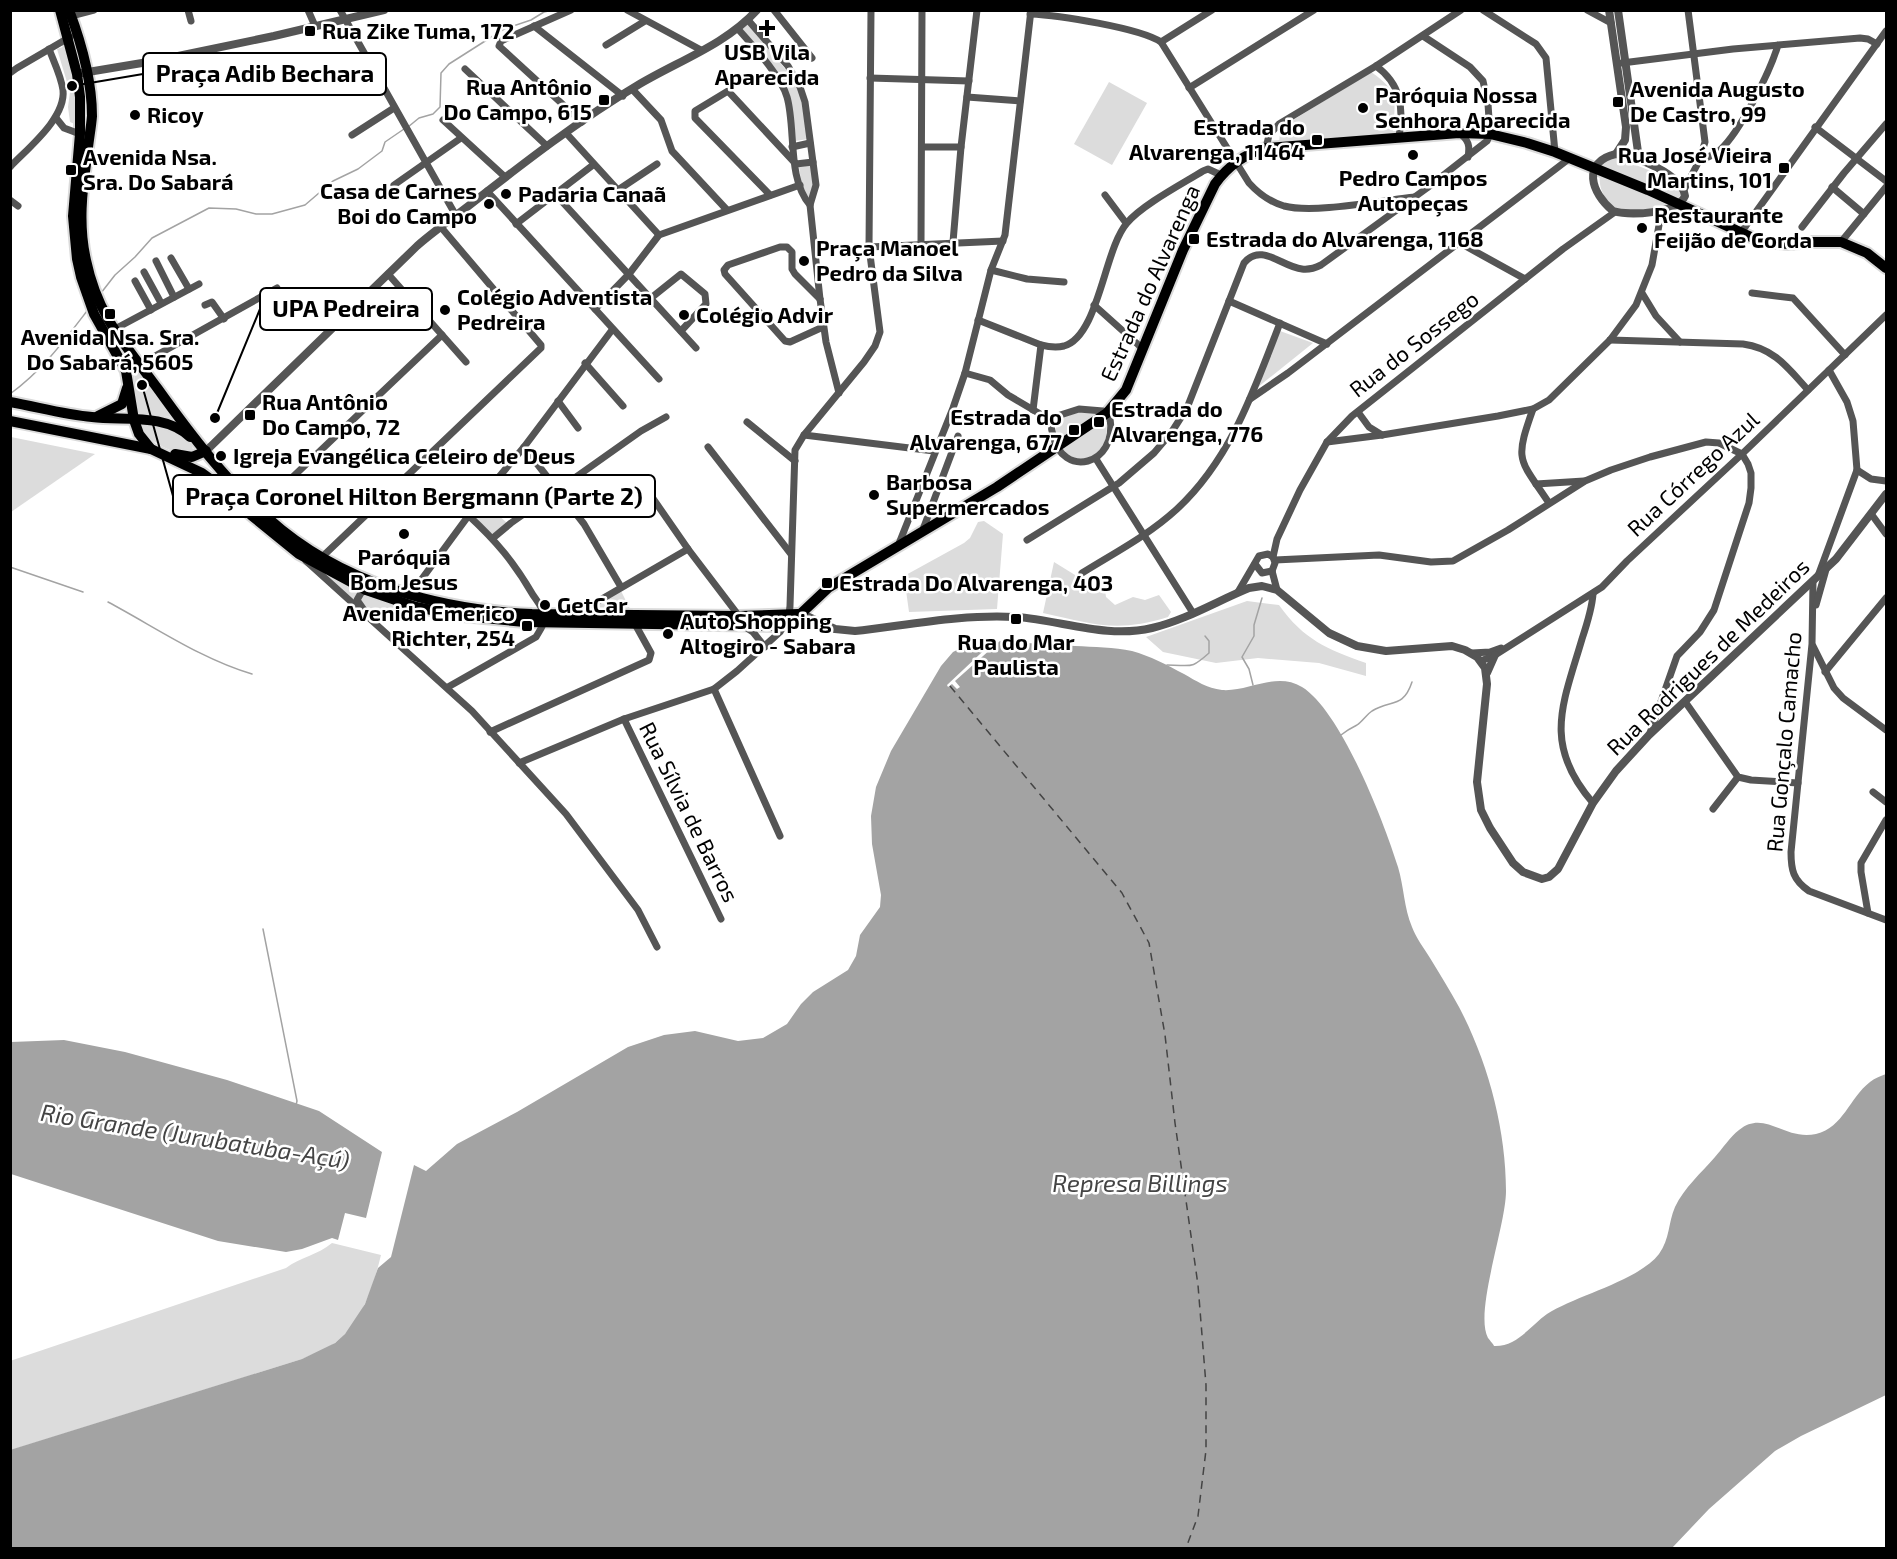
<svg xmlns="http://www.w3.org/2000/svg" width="1897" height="1559" viewBox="0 0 1897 1559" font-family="'Exo 2',sans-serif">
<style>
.green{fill:#dcdcdc}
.water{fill:#a3a3a3}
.pier{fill:#fff}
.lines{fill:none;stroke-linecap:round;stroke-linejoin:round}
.stream{stroke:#a3a3a3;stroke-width:1.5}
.ferry{stroke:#444;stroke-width:1.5;stroke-dasharray:8 6;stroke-linecap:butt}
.primary-casing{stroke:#dbdbdb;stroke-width:14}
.minor{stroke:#555;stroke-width:7}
.tertiary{stroke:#555;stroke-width:8}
.primary{stroke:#000;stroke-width:10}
.poi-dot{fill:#000;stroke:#fff;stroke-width:2}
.labels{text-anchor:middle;stroke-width:5;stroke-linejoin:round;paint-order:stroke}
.poi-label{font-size:22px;font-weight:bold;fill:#000;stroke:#fff;text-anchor:start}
.street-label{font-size:22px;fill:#000;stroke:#fff}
.water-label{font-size:24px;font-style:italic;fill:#444;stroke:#fff}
.leader{fill:none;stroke:#000;stroke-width:2}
.callout-dot{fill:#000;stroke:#fff;stroke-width:2}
.callout{fill:#fff;stroke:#000;stroke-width:2}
.callout-label{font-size:24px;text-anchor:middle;font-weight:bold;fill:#000}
</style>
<rect width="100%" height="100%" fill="#fff"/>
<g class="green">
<polygon points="748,23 794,80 802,99 808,139 795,141 788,91 741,29"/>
<polygon points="68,45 74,74 77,125 70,122 68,107 70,92 57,49"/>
<path d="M 1371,72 C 1400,92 1395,100 1393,133 L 1279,143 L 1280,132 L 1285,125 Z"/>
<polygon points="1109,82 1147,103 1112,165 1074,144"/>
<path d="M 1612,158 C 1625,159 1668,177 1677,186 C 1679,189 1679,192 1681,195 C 1667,213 1638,209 1617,211 C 1600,194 1596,184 1603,161 Z"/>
<polygon points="811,165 813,186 810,200 802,186 799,167"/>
<polygon points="1280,331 1313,343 1258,387"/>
<polygon points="126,356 128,356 171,414 171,417 138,414 134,374"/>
<path d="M 1082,411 L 1104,415 C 1108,426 1108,437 1102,447 C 1097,458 1080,464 1069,457 C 1058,450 1050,429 1060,420 C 1066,414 1075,413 1082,411 Z"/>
<path d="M 147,424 C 161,426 193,432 193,451 L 185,455 C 169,451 152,443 141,430 L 142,426 Z"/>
<polygon points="11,437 95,454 11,512"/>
<polygon points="484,502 507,523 491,535 474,516"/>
<polygon points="984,521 1003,534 997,609 909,612 904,576 964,543 970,538 978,522"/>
<path d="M 1054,562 L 1088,583 L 1103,585 L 1105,590 L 1106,597 L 1115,605 L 1133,597 L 1145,600 L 1159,595 L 1171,612 L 1168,617 C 1117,633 1093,624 1043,613 Z"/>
<polygon points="312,564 398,605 379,623"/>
<polygon points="621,591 631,611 585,611"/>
<path d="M 1247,601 L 1279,605 C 1304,640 1327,649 1366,663 L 1366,676 L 1319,663 L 1258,658 L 1216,663 L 1163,652 L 1146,637 Z"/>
<path d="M 332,1243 L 381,1255 C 374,1284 362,1323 336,1342 C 326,1350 313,1354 302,1359 L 11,1450 L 10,1361 L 286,1268 C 300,1257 318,1255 332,1243 Z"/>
</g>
<g class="water">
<path d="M 998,641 C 1024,643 1050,645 1075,646 C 1094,647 1114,647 1132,651 C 1150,656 1167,665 1184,674 C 1196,681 1207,688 1222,690 C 1249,692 1276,671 1302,687 C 1341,711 1384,822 1398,867 C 1404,887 1404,908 1412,927 C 1416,938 1424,948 1430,958 C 1440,974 1450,991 1459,1007 C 1488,1062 1506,1129 1506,1191 C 1506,1226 1474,1312 1488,1338 C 1488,1338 1494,1345 1494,1346 C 1517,1347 1530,1326 1547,1314 C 1577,1295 1638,1281 1659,1254 C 1670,1239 1668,1223 1675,1207 C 1684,1188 1701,1173 1715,1157 C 1722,1149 1730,1137 1739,1130 C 1765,1109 1784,1141 1816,1134 C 1844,1127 1849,1098 1870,1082 C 1875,1078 1881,1076 1886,1074 L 1886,1395 L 1801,1436 L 1775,1451 L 1709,1509 L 1672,1548 L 11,1548 L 10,1450 L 302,1359 L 335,1343 L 345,1334 L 365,1304 L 378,1268 L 391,1257 L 414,1165 L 426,1171 L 457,1144 L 517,1112 L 628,1047 L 664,1035 L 695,1031 L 738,1041 L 763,1038 L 787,1024 L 801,1004 L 813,992 L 848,970 L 856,956 L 860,935 L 880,907 L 881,895 L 872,844 L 871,816 L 876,787 L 891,751 L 941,666 L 953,652 L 971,643 Z"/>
<polygon points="64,1040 125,1052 227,1080 319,1111 382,1152 366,1218 345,1213 338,1240 332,1238 302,1249 286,1252 218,1241 11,1174 11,1042"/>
</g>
<polygon class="pier" points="996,639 1001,640 955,681 960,687 957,689 952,684 948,687 947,685"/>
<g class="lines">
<g class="stream">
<polyline points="408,127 419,118 433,114 440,107 441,73 449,64 504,29 531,20 544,12 553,10"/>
<polyline points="101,293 115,275 135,257 152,238 209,208 236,209 256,214 272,214 305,205 333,181 358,169 382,151 385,142 404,129"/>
<path d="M 10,394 C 41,372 64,341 87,311"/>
<polyline points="10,567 83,592"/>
<path d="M 108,602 C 155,627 201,659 252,674"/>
<path d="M 1167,665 C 1192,665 1190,670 1209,653 L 1209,641 L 1205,636"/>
<polyline points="1253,685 1249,669 1242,657 1254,636 1254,625 1262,598"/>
<path d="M 1341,735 C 1346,731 1351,728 1357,725 C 1363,721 1366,715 1372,711 C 1391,699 1403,709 1412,682"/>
<polyline points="263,929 297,1101 296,1105"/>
</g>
<polyline class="ferry" points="950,686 1122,893 1149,943 1165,1035 1175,1123 1198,1285 1206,1385 1206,1450 1198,1516 1186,1548"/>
<defs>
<g id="primary">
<path d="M 60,10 L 77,74 L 80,97 L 80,134 L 73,216 L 77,259 L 81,277 L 94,314 L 126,371 L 134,420 L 139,434 L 151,449 L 202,473 L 224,489 L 251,515 L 299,554 L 366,590 L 416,607 L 463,616 L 525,622 L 778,626 L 792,622 L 828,588 L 997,487 L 1107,413 L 1126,390 L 1183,250 L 1215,184 C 1228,166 1244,154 1266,148 L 1459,133 L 1490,134 L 1527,143 L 1555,152 L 1648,190 L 1762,242 L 1790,244 L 1810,242 L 1841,242 L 1867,253 L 1886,268"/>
<path d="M 69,10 C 81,42 92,83 92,116 C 91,129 88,143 87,157 C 82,191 78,225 86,260 C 98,317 125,344 158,389 C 191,435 226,481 269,519 C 340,583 438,610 532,614 L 739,616 L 798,614"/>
<path d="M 10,402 C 38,407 65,415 92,417 C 124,421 165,413 190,437"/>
<polyline points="98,416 122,404 127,388"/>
<polyline points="10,421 151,449"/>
<polyline points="175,454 192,457 206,451"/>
</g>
</defs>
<use href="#primary" class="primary-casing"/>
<g class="minor">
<polyline points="188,10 191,21"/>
<polyline points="308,10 315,26"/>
<polyline points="340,10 455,214"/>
<polyline points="571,10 501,41 499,46 582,122"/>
<polyline points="627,10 701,50"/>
<polyline points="774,10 812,58"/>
<polyline points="1483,10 1536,44 1546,58 1555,152"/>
<polyline points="1587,10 1611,23"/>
<path d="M 1030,14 C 1058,15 1140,28 1161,42 L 1249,183 C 1259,194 1270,202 1284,206 C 1315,214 1382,200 1415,197"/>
<polyline points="71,16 94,10"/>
<polyline points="748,20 788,66 800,87 805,102 816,185 810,205 820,299 826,342 839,393"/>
<polyline points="534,26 623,96"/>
<path d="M 738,29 C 753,46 781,76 787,97 C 796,128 787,179 810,205"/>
<polyline points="1161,42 1212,10"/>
<polyline points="606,45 645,21"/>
<polyline points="1622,63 1733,49 1860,38 1868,39 1877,44"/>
<path d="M 1376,66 C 1401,84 1404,108 1399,137"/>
<polyline points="465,69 547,146"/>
<polyline points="10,73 17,68 70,37"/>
<polyline points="870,78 969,81"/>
<polyline points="1189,88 1314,10"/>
<polyline points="632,89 661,120 672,151 727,210"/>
<polyline points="967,97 1020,101"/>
<polyline points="56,118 64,128 80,134"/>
<polyline points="443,120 504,176"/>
<polyline points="1815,127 1886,181"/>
<polyline points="566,133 659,235"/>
<path d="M 1459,133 C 1469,140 1470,146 1468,157"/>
<polyline points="352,135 394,108"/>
<polyline points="792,147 810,143"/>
<polyline points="922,147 961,147"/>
<polyline points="1266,148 1269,135 1279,124 1376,66 1461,10"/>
<path d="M 1699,161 C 1706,158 1714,155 1720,150 C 1740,132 1770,72 1778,45"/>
<path d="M 10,167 C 28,148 66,118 63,90 C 61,76 54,62 49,49"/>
<polyline points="394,185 461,138"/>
<polyline points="1832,187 1864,214"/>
<polyline points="618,190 657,164"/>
<polyline points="1684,190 1699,161 1705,142 1688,10"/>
<polyline points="487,191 659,379"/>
<polyline points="556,195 696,348"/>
<polyline points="770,195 695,118 695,111 728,91 796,164 813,162"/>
<polyline points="1105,195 1126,223"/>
<polyline points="10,200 18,206"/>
<polyline points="516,224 593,165"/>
<polyline points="1802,227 1844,173 1886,124"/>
<polyline points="1740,234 1886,31"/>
<polyline points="953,242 961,147 977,10"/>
<polyline points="1841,242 1886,187"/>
<polyline points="1460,243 1525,279"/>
<polyline points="921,244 922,10"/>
<polyline points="869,247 1003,241"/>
<polyline points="171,258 189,289"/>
<polyline points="156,261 174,297"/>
<polyline points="991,270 1027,279 1064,282"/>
<polyline points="144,272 161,303"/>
<polyline points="388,274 466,362"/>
<polyline points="135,281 151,310"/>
<polyline points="1642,293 1656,316 1680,342"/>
<polyline points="1752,293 1793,298 1845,355"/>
<polyline points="366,295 390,321"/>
<polyline points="651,298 681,274 705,294 706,304 681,331"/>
<polyline points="820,299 795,274 792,269 792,252 787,247 780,247 728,265 724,270 725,274 785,341 790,342 823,327"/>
<polyline points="1229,301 1327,344"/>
<polyline points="205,305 212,302 224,319"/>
<polyline points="1094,305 1143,349"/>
<polyline points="595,309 629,274 659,235 800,185"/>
<path d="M 978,320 L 1041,345 C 1049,347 1056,348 1064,346 C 1099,336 1104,249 1127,223 C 1142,205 1182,184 1203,171 L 1208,169 L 1221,175"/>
<polyline points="113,330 199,284"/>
<path d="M 1610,340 L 1743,344 C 1774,348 1788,368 1808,390"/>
<polyline points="585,363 623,406"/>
<polyline points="139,365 277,288"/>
<polyline points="965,373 990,380 1008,395 1052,421"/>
<polyline points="1250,399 1288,373 1570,158"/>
<polyline points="558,401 578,428"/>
<path d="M 1079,409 L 1103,411 L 1110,418 C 1118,466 1062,479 1053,435 C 1051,429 1050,423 1054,417 Z"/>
<path d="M 1533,409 C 1514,462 1519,458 1549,503"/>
<polyline points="1033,410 1041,345"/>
<polyline points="1358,412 1369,427 1382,435"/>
<polyline points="747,422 795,461"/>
<polyline points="804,435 934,451"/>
<polyline points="1327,442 1382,435 1498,416 1533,409 1549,400 1610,340 1636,305 1652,265 1659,225 1660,211"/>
<polyline points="524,447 584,524 621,587"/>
<polyline points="708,447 791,554"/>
<polyline points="1096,459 1193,613"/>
<polyline points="1857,470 1871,479 1886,481"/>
<polyline points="1536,484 1584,481"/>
<polyline points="645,487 688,549 739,616"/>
<polyline points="258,510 442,335"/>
<polyline points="1872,515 1886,534"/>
<polyline points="922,532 958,436"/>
<polyline points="493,538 511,523 641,431 666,417"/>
<path d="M 1027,540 L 1119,483 L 1154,453 L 1171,433 L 1187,408 L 1244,263 C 1261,242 1282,267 1302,269 C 1309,270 1315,268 1321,265 L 1427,188 L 1487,141 L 1490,134 L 1488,104 L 1483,81 L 1470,67 L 1423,36"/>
<polyline points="898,546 953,408 965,373 991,270 1005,235 1031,10"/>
<polyline points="322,557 541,348 541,345 440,226"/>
<polyline points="1273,557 1277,539 1300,490 1327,442 1352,416 1563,249 1615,212"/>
<polyline points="1275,560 1379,555 1431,562 1453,561 1508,530 1585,481 1611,470 1650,457 1706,442 1719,443 1742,454 1748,464 1751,473 1751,488 1749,503 1714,610 1700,632 1677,656 1650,733"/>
<polyline points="306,561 472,711 566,814 638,910 657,947"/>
<polyline points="1255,564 1262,573 1272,571"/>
<polyline points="1272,571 1277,590"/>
<path d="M 1082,573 C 1114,553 1149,535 1177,509 C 1231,459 1254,390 1280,323"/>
<polyline points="1818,576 1857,470 1853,421 1847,402 1829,370"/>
<path d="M 1813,582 L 1812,644 L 1791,852 C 1791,870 1793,880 1809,891 L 1886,920"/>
<polyline points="1238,592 1259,556 1268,554 1273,557 1275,563 1272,571"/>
<path d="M 1593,594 C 1592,609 1587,624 1582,639 C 1563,704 1542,744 1593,803"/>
<polyline points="410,595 483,496 524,447 612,330"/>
<polyline points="1816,605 1827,566"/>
<polyline points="364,610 357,600 361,593 366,590"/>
<polyline points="576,614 688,549"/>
<polyline points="744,626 753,632 765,647"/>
<polyline points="1813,646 1834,688 1843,698 1886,730"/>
<polyline points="1472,653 1490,652 1501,648"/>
<polyline points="1481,661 1495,655 1602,587 1627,561 1742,454 1886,315"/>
<polyline points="1825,672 1886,598"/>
<path d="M 448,687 L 536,637 C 540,630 545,624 544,615 C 543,608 537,601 533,595 C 514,562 496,541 468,515"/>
<polyline points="714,689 780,836"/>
<polyline points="1686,703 1738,777 1751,780 1798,783"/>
<polyline points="624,719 721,919"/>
<polyline points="490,732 649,660 651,653 635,624"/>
<polyline points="519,763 624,719 714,689 737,671 780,632 789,615 790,606 795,450 804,435 864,362 875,346 880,332 869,247 871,10"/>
<polyline points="1873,792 1886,802"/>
<polyline points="1713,809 1738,777"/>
<polyline points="1868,913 1861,872 1861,863 1886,820"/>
</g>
<g class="tertiary">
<polyline points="1609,10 1626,127 1625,140 1616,154"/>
<polyline points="1618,10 1639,159"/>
<polyline points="82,73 154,61 274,36 384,10"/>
<path d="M 1616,154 C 1636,156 1682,174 1685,196 C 1677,214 1630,216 1613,211 C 1591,193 1581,162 1616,154 Z"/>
<path d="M 206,451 L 417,246 C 434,231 453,218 471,204 C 525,162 579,120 638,85 C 678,61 725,45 757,10"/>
<path d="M 800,613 L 835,629 L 855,631 C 908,625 963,614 1015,617 C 1061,620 1106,639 1152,628 C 1186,620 1217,601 1249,588 L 1262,586 L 1277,590 L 1329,633 L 1357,646 L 1386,651 L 1452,646 L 1465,650 L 1477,657 L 1485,668 L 1487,684 L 1477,782 L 1481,810 L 1490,828 L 1513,863 L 1523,872 L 1542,879 L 1549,877 L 1558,869 L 1593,803 L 1616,771 L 1649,735 L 1836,559 L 1886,494"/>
<polyline points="1487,673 1495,655"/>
</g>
<use href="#primary" class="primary"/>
</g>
<g class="poi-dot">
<path d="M764 19h6v6h6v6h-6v6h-6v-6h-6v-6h6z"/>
<rect x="304" y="25" width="12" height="12" rx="3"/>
<rect x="598" y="94" width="12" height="12" rx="3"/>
<rect x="1612" y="96" width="12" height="12" rx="3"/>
<circle cx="1363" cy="108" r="6"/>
<circle cx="135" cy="115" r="6"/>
<rect x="1311" y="134" width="12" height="12" rx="3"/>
<circle cx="1413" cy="155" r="6"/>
<rect x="1778" y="162" width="12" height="12" rx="3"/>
<rect x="65" y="164" width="12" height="12" rx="3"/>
<circle cx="506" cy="194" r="6"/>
<circle cx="489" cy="204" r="6"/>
<circle cx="1642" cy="228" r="6"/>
<rect x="1188" y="233" width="12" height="12" rx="3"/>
<circle cx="804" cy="261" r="6"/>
<circle cx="445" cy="310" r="6"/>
<rect x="104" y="308" width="12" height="12" rx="3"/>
<circle cx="684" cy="315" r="6"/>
<rect x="244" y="409" width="12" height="12" rx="3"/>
<rect x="1093" y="416" width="12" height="12" rx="3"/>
<rect x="1068" y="424" width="12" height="12" rx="3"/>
<circle cx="221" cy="456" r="6"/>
<circle cx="874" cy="495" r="6"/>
<circle cx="404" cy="534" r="6"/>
<rect x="821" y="577" width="12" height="12" rx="3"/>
<circle cx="545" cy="605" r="6"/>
<rect x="1010" y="613" width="12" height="12" rx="3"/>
<rect x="521" y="620" width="12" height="12" rx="3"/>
<circle cx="668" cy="634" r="6"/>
</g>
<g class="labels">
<g class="poi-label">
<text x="322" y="39">Rua Zike Tuma, 172</text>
<text x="767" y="60" text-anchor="middle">USB Vila<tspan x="767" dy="25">Aparecida</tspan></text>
<text x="592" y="95" text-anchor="end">Rua Antônio<tspan x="592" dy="25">Do Campo, 615</tspan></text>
<text x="1630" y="97">Avenida Augusto<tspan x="1630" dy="25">De Castro, 99</tspan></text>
<text x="1375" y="103">Paróquia Nossa<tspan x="1375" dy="25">Senhora Aparecida</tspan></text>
<text x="147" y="123">Ricoy</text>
<text x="1305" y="135" text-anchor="end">Estrada do<tspan x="1305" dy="25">Alvarenga, 11464</tspan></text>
<text x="1772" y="163" text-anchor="end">Rua José Vieira<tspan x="1772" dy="25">Martins, 101</tspan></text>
<text x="83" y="165">Avenida Nsa.<tspan x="83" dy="25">Sra. Do Sabará</tspan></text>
<text x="1413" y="186" text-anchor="middle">Pedro Campos<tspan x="1413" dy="25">Autopeças</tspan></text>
<text x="477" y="199" text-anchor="end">Casa de Carnes<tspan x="477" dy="25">Boi do Campo</tspan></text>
<text x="518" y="202">Padaria Canaã</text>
<text x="1654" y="223">Restaurante<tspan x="1654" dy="25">Feijão de Corda</tspan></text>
<text x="1206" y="247">Estrada do Alvarenga, 1168</text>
<text x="816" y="256">Praça Manoel<tspan x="816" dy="25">Pedro da Silva</tspan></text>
<text x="457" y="305">Colégio Adventista<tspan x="457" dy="25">Pedreira</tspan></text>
<text x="696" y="323">Colégio Advir</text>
<text x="110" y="345" text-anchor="middle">Avenida Nsa. Sra.<tspan x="110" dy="25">Do Sabará, 5605</tspan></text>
<text x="262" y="410">Rua Antônio<tspan x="262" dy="25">Do Campo, 72</tspan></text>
<text x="1111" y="417">Estrada do<tspan x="1111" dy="25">Alvarenga, 776</tspan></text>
<text x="1062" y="425" text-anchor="end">Estrada do<tspan x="1062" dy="25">Alvarenga, 677</tspan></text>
<text x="233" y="464">Igreja Evangélica Celeiro de Deus</text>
<text x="886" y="490">Barbosa<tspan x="886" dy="25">Supermercados</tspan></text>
<text x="404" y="565" text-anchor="middle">Paróquia<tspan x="404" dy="25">Bom Jesus</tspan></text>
<text x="839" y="591">Estrada Do Alvarenga, 403</text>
<text x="557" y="613">GetCar</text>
<text x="515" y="621" text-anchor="end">Avenida Emerico<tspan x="515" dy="25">Richter, 254</tspan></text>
<text x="680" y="629">Auto Shopping<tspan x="680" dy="25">Altogiro - Sabara</tspan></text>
<text x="1016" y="650" text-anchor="middle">Rua do Mar<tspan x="1016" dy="25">Paulista</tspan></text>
</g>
<g class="street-label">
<text transform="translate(1150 283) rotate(-66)" y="8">Estrada do Alvarenga</text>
<text transform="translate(1414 344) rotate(-38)" y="8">Rua do Sossego</text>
<text transform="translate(1693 474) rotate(-43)" y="8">Rua Córrego Azul</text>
<text transform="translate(1708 657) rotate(-44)" y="8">Rua Rodrigues de Medeiros</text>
<text transform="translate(1784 742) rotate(-85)" y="8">Rua Gonçalo Camacho</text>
<text transform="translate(689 812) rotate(64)" y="8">Rua Sílvia de Barros</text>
</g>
<g class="water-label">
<text transform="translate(195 1137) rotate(9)" y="8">Rio Grande (Jurubatuba-Açú)</text>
<text x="1140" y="1192">Represa Billings</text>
</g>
</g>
<path class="leader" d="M72 86L143 74M215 418L260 309M142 385L173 496"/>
<g class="callout-dot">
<circle cx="72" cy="86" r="6"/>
<circle cx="215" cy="418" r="6"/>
<circle cx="142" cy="385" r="6"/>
</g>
<g class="callout">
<rect x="143" y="53" width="243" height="42" rx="6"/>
<rect x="260" y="288" width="172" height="42" rx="6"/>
<rect x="173" y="475" width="482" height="42" rx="6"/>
</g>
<g class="callout-label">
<text x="265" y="82">Praça Adib Bechara</text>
<text x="346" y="317">UPA Pedreira</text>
<text x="414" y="505">Praça Coronel Hilton Bergmann (Parte 2)</text>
</g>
<rect width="1897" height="1559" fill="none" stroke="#000000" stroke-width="24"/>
</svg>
